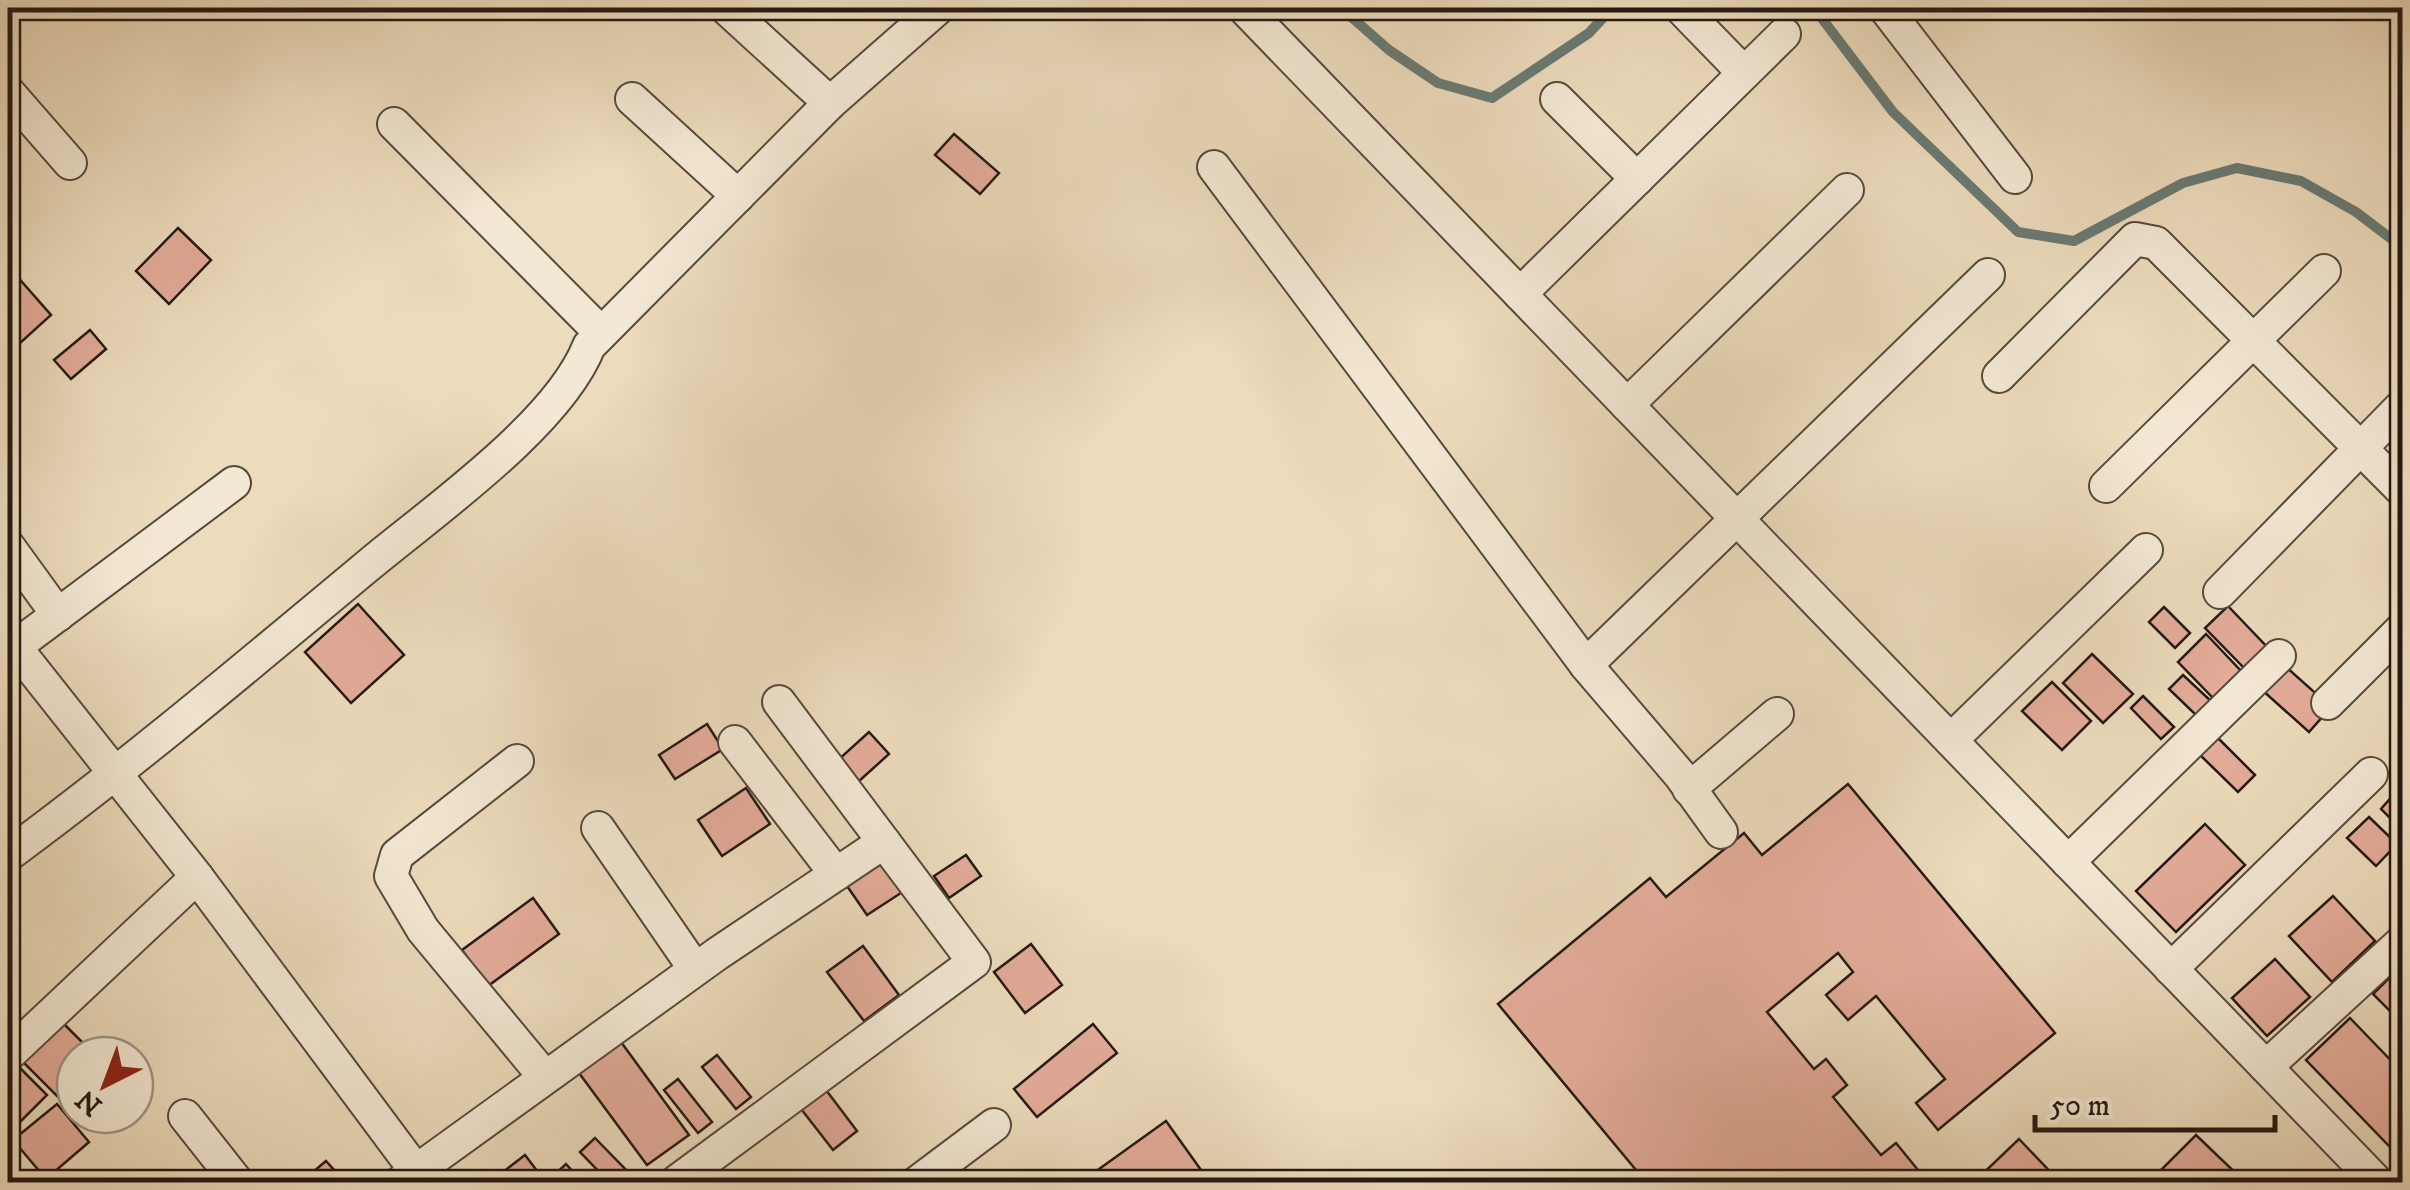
<svg xmlns="http://www.w3.org/2000/svg" width="2410" height="1190" viewBox="0 0 2410 1190" font-family="'IM FELL DW Pica',serif">
<style>
.lines{fill:none;stroke-linecap:round;stroke-linejoin:round}
.stream{stroke:#6a7a73;stroke-width:10}
.building{fill:#e4ac9a;stroke:#241914;stroke-width:2.5}
.minor-casing{stroke:#564a3e;stroke-width:36}
.minor{stroke:#f3e8d3;stroke-width:32}
</style>
<rect width="100%" height="100%" fill="#ecdbbc"/>
<filter id="stains"><feTurbulence type="fractalNoise" baseFrequency=".002" numOctaves="4"/><feColorMatrix values="0 0 0 0 .2 0 0 0 0 .09 0 0 0 0 .02 0 0 0 .5 -.17"/></filter>
<radialGradient id="worn" r=".72"><stop offset=".6" stop-color="#630" stop-opacity="0"/><stop offset="1" stop-color="#630" stop-opacity=".3"/></radialGradient>
<g class="lines">
<g class="stream">
<polyline points="1341,8 1389,50 1438,83 1492,98 1589,33 1612,8"/>
<polyline points="1814,8 1893,112 2018,232 2074,241 2183,183 2237,168 2301,181 2356,212 2402,247"/>
</g>
</g>
<g class="building">
<polygon points="954,134 999,173 980,194 935,155"/>
<polygon points="178,228 211,260 169,304 136,271"/>
<polygon points="8,266 51,315 8,354"/>
<polygon points="90,330 106,349 71,379 54,360"/>
<polygon points="358,604 404,655 351,703 305,652"/>
<polygon points="2228,606 2269,649 2247,671 2205,628"/>
<polygon points="2164,607 2190,633 2175,648 2149,622"/>
<polygon points="2206,634 2242,672 2214,699 2178,662"/>
<polygon points="2092,654 2133,694 2103,723 2063,683"/>
<polygon points="2285,666 2331,707 2309,732 2262,690"/>
<polygon points="2183,675 2212,702 2198,717 2169,689"/>
<polygon points="2052,682 2091,721 2062,750 2022,711"/>
<polygon points="2143,696 2174,727 2161,739 2131,708"/>
<polygon points="707,724 723,749 675,779 659,755"/>
<polygon points="869,732 889,754 858,782 838,760"/>
<polygon points="2216,736 2255,775 2238,792 2198,753"/>
<polygon points="1848,784 2055,1033 1938,1130 1916,1103 1945,1079 1876,996 1848,1020 1826,995 1853,972 1838,953 1767,1012 1814,1069 1826,1059 1847,1085 1833,1097 1881,1155 1896,1143 1918,1170 1904,1182 1646,1182 1498,1004 1650,878 1666,897 1744,833 1762,855"/>
<polygon points="2402,785 2402,830 2381,809"/>
<polygon points="746,788 770,824 722,856 698,820"/>
<polygon points="2369,817 2397,844 2376,866 2347,838"/>
<polygon points="2205,824 2245,865 2176,932 2136,891"/>
<polygon points="966,855 981,876 949,898 934,876"/>
<polygon points="883,858 904,891 867,915 845,883"/>
<polygon points="2333,896 2375,941 2332,982 2289,936"/>
<polygon points="533,898 559,934 488,986 462,950"/>
<polygon points="1031,944 1062,985 1025,1013 994,972"/>
<polygon points="863,946 899,995 864,1021 827,972"/>
<polygon points="2275,959 2310,997 2267,1036 2232,998"/>
<polygon points="2399,968 2402,972 2402,1023 2373,994"/>
<polygon points="2350,1018 2402,1072 2402,1133 2389,1146 2306,1060"/>
<polygon points="62,1022 95,1055 75,1055 75,1079 58,1097 23,1062"/>
<polygon points="1093,1024 1117,1053 1037,1117 1014,1089"/>
<polygon points="621,1042 689,1135 647,1165 579,1073"/>
<polygon points="717,1055 751,1097 736,1109 702,1067"/>
<polygon points="17,1065 47,1095 10,1132 8,1075"/>
<polygon points="678,1079 712,1122 698,1133 664,1090"/>
<polygon points="823,1086 857,1131 833,1150 798,1105"/>
<polygon points="57,1104 89,1142 46,1179 13,1140"/>
<polygon points="1166,1121 1206,1177 1199,1182 1081,1182"/>
<polygon points="2196,1135 2245,1182 2163,1182 2156,1175"/>
<polygon points="595,1138 630,1174 621,1182 609,1182 580,1152"/>
<polygon points="2019,1139 2060,1182 1974,1182"/>
<polygon points="525,1155 541,1176 532,1182 505,1182 499,1175"/>
<polygon points="326,1161 345,1182 301,1182"/>
<polygon points="566,1164 582,1182 557,1182 552,1177"/>
</g>
<g class="lines">
<defs>
<g id="minor">
<polyline points="726,8 830,103"/>
<polyline points="1244,8 2377,1182"/>
<polyline points="1681,8 1744,73"/>
<polyline points="1885,8 2015,177"/>
<polyline points="8,92 70,163"/>
<polyline points="632,99 738,196"/>
<polyline points="1557,99 1637,179"/>
<polyline points="394,124 601,333"/>
<polyline points="1214,167 1586,665 1680,775 1721,832"/>
<polyline points="1520,294 1784,34"/>
<polyline points="1999,376 2135,239 2156,243 2402,490"/>
<polyline points="1627,405 1847,190"/>
<polyline points="2106,486 2324,271"/>
<polyline points="8,546 58,615"/>
<polyline points="2220,592 2402,406"/>
<polyline points="15,647 197,877 416,1171"/>
<polyline points="8,652 234,483"/>
<polyline points="1586,665 1988,275"/>
<polyline points="2328,703 2402,629"/>
<polyline points="1951,740 2146,550"/>
<polyline points="735,742 836,874"/>
<polyline points="517,761 397,855 391,876 423,930 544,1076"/>
<polyline points="1689,789 1777,714"/>
<polyline points="598,828 695,969"/>
<path d="M 8,855 C 133,763 251,663 370,564 C 435,510 559,423 589,346 L 830,103 L 938,8"/>
<polyline points="2068,862 2279,656"/>
<polyline points="2171,969 2371,774"/>
<polyline points="8,1055 197,877"/>
<polyline points="2266,1067 2402,942"/>
<polyline points="185,1116 237,1182"/>
<polyline points="401,1182 717,954 884,842"/>
<polyline points="676,1182 974,962 779,702"/>
<polyline points="918,1182 994,1125"/>
</g>
</defs>
<use href="#minor" class="minor-casing"/>
<use href="#minor" class="minor"/>
</g>
<rect width="2410" height="1190" fill="none" stroke="#ecdbbc" stroke-width="40"/>
<rect x="10" y="10" width="2390" height="1170" fill="none" stroke="#241914" stroke-width="5"/>
<rect x="20" y="20" width="2370" height="1150" fill="none" stroke="#241914" stroke-width="2.5"/>
<g transform="translate(105 1085) rotate(222)"><circle r="48" fill="#f3e8d3" stroke="#a09587" stroke-width="2.5"/>
<path d="M0-8L18 38L0 25L-18 38Z" fill="#8f2418"/>
<text y="-15" font-size="28" font-weight="bold" text-anchor="middle" fill="#241914">N</text>
</g>
<path d="M2035 1115v15h240v-15" fill="none" stroke="#241914" stroke-width="5"/>
<text x="2050" y="1115" font-size="30" fill="#241914" stroke="#f3e8d3" stroke-width="8" paint-order="stroke">50 m</text>
<rect width="100%" height="100%" filter="url(#stains)"/>
<rect width="100%" height="100%" fill="url(#worn)"/>
</svg>
